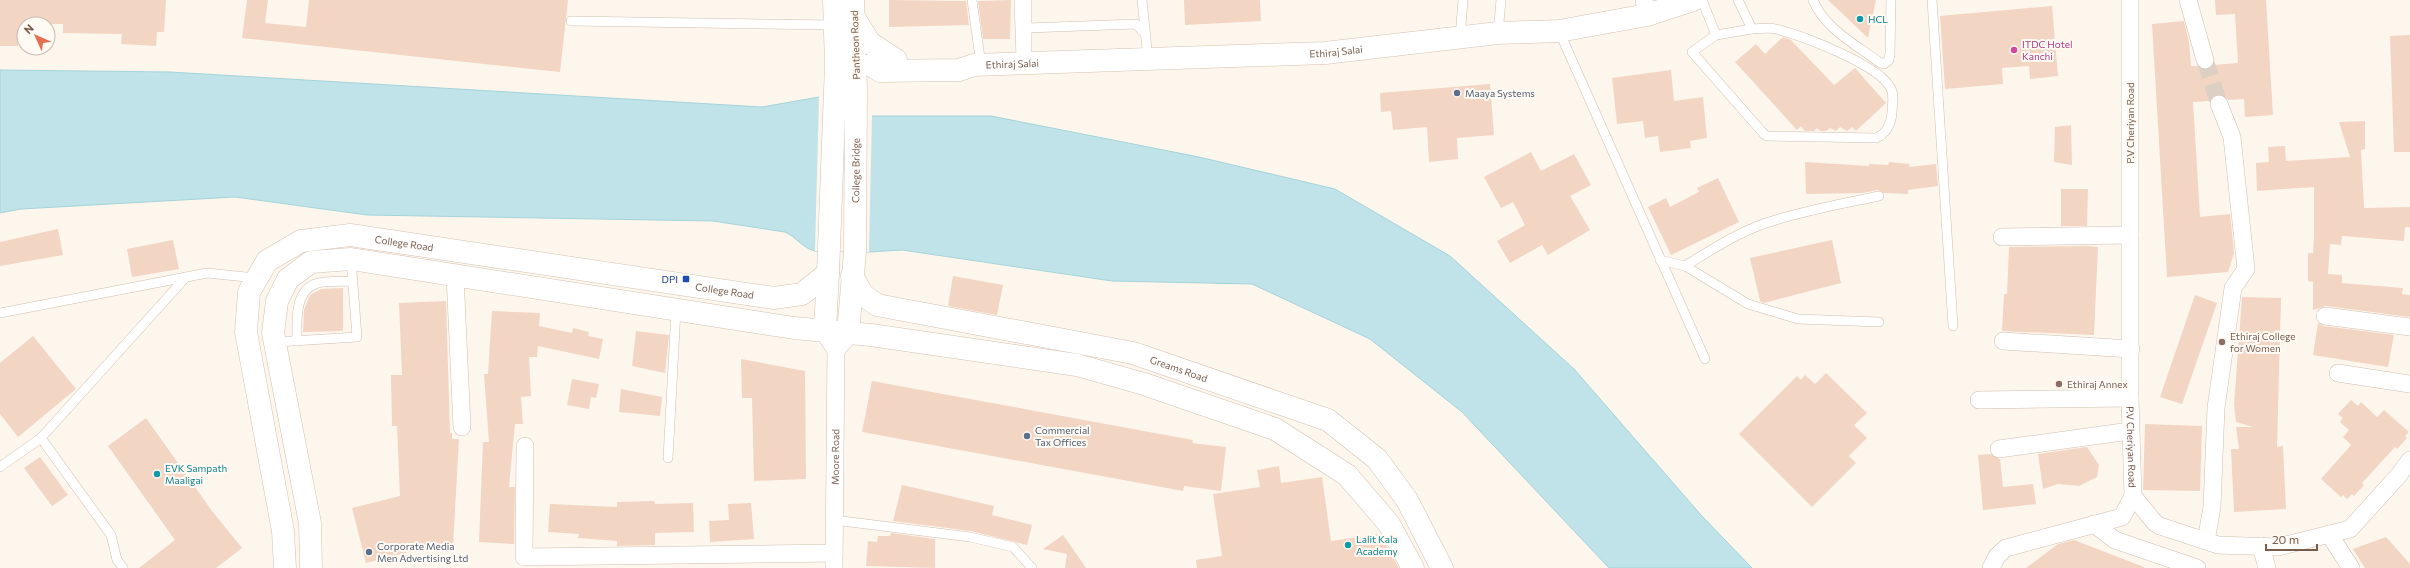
<svg xmlns="http://www.w3.org/2000/svg" width="2410" height="568" viewBox="0 0 2410 568" font-family="Commissioner,sans-serif">
<style>
.water{fill:#bfe3e8;stroke:#a5d3da}
.pier{fill:#fdf6ec}
.building{fill:#f3d5c3}
.lines{fill:none;stroke-linecap:round;stroke-linejoin:round}
.street-tunnel{stroke:#dcd0c4;stroke-width:17;stroke-dasharray:17 8;stroke-linecap:butt}
.lane-casing{stroke:#d1beb0;stroke-width:10}
.street-casing{stroke:#d1beb0;stroke-width:18}
.secondary-casing{stroke:#d6c0b0;stroke-width:23}
.lane{stroke:#fff;stroke-width:9}
.street{stroke:#fff;stroke-width:17}
.secondary{stroke:#fff;stroke-width:22}
.culture-dot{fill:#0f9aa8;stroke:#fffaf3;stroke-width:1.5}
.hotel-dot{fill:#d1479c;stroke:#fffaf3;stroke-width:1.5}
.service-dot{fill:#5c6f8a;stroke:#fffaf3;stroke-width:1.5}
.transit-dot{fill:#1a4fb4;stroke:#fffaf3;stroke-width:1.5}
.education-dot{fill:#8d6e63;stroke:#fffaf3;stroke-width:1.5}
.labels{text-anchor:middle;stroke-width:4;stroke-linejoin:round;paint-order:stroke}
.culture-label{font-size:10px;fill:#0d838f;stroke:#fffaf3;text-anchor:start}
.hotel-label{font-size:10px;fill:#b23c85;stroke:#fffaf3;text-anchor:start}
.street-label{font-size:10px;fill:#7a5c4d;stroke:#fffaf3}
.service-label{font-size:10px;fill:#4e5e75;stroke:#fffaf3;text-anchor:start}
.transit-label{font-size:10px;fill:#164399;stroke:#fffaf3;text-anchor:end}
.education-label{font-size:10px;fill:#785e54;stroke:#fffaf3;text-anchor:start}
</style>
<rect width="100%" height="100%" fill="#fdf6ec"/>
<path class="water" d="M 0,70 L 170,72 L 762,107 L 819,97 L 872,116 L 991,116 L 1199,157 L 1335,189 L 1450,256 L 1574,369 L 1701,515 L 1752,568 L 1609,568 L 1462,412 L 1370,339 L 1252,284 L 1112,281 L 902,250 L 869,252 L 815,251 C 804,249 796,237 785,232 L 713,221 L 367,215 L 235,197 L 21,209 L 0,213 Z"/>
<polygon class="pier" points="819,95 872,114 869,252 815,251"/>
<g class="building">
<polygon points="0,0 166,0 164,32 157,32 156,46 121,44 122,34 63,33 63,24 24,24 24,33 18,33 18,46 0,46"/>
<polygon points="247,0 268,0 265,23 306,27 309,0 568,0 560,72 242,38"/>
<polygon points="889,0 966,1 969,25 889,27"/>
<polygon points="1011,0 1010,39 983,39 978,1"/>
<polygon points="1184,0 1260,0 1261,21 1185,25"/>
<polygon points="1828,0 1876,0 1868,38"/>
<polygon points="2215,0 2266,0 2273,115 2245,117 2244,99 2228,100 2221,94 2215,95 2210,101 2193,102 2200,217 2230,214 2234,253 2228,272 2167,277 2152,24 2184,21 2189,42 2191,66 2197,66 2202,70 2207,70 2214,65 2238,63 2235,14 2216,15"/>
<polygon points="2052,6 2058,76 2030,79 2029,66 2002,68 2003,84 1945,89 1940,16"/>
<polygon points="2410,35 2410,152 2394,152 2390,36"/>
<polygon points="1783,37 1791,40 1834,85 1855,68 1886,103 1856,131 1852,127 1847,131 1840,127 1836,131 1830,128 1826,131 1820,131 1817,128 1814,131 1805,131 1801,126 1797,130 1735,62 1756,44 1765,54"/>
<polygon points="1671,70 1674,101 1703,97 1707,138 1690,141 1691,148 1660,152 1658,136 1645,138 1643,121 1617,124 1612,78"/>
<polygon points="1490,84 1494,135 1457,138 1458,159 1429,162 1427,127 1393,130 1391,111 1381,112 1380,93"/>
<polygon points="2365,121 2365,149 2361,150 2364,208 2410,207 2410,227 2405,227 2404,241 2342,236 2341,245 2330,244 2328,274 2342,275 2342,283 2403,288 2402,294 2410,295 2410,317 2326,306 2313,310 2313,282 2308,281 2308,253 2313,253 2314,238 2314,187 2257,191 2256,163 2269,162 2268,147 2285,146 2286,161 2350,157 2339,122"/>
<polygon points="2071,125 2072,165 2054,162 2055,127"/>
<polygon points="1531,152 1541,171 1574,154 1591,185 1570,196 1590,230 1548,255 1542,245 1510,263 1497,241 1525,225 1513,202 1501,208 1484,177"/>
<polygon points="1805,162 1869,166 1869,164 1888,165 1889,162 1910,164 1909,167 1936,164 1938,186 1908,190 1908,194 1884,193 1878,190 1862,193 1806,194"/>
<polygon points="1718,178 1739,222 1671,255 1648,207 1666,198 1670,207 1699,192 1697,188"/>
<polygon points="2061,189 2088,189 2087,226 2061,226"/>
<polygon points="58,229 63,255 0,266 0,242"/>
<polygon points="173,240 179,269 132,277 127,249"/>
<polygon points="1832,240 1841,283 1764,303 1760,301 1750,258"/>
<polygon points="2087,246 2098,247 2094,335 2002,331 2004,294 2007,294 2009,247"/>
<polygon points="953,276 1003,285 997,315 948,306"/>
<polygon points="343,288 343,331 303,332 304,310 310,295 321,289"/>
<polygon points="2195,295 2217,303 2182,404 2160,397"/>
<polygon points="2242,297 2281,298 2277,447 2283,446 2286,509 2234,512 2231,449 2239,449 2236,427 2253,427 2236,422 2234,405"/>
<polygon points="446,301 450,433 452,433 452,439 459,439 453,546 434,552 432,546 366,563 352,508 400,496 397,426 392,426 391,375 402,375 399,303"/>
<polygon points="492,311 540,313 539,326 572,333 573,328 589,332 588,336 603,339 599,359 538,346 537,357 529,357 531,396 521,397 523,424 515,424 509,487 515,487 514,544 479,542 483,442 489,442 484,374 488,374"/>
<polygon points="2318,323 2324,326 2394,335 2388,367 2313,355"/>
<polygon points="636,331 669,335 665,373 632,366"/>
<polygon points="33,336 76,389 18,437 0,414 0,363"/>
<polygon points="741,359 805,371 806,479 754,481 752,398 742,398"/>
<polygon points="1826,373 1867,413 1854,425 1867,438 1849,456 1856,463 1812,507 1739,434 1797,376 1801,380 1805,375 1815,384"/>
<polygon points="572,379 599,384 596,398 591,397 589,409 567,405"/>
<polygon points="872,381 1193,440 1192,443 1226,447 1221,491 1184,486 1183,491 862,432"/>
<polygon points="621,389 662,397 660,416 619,412"/>
<polygon points="2351,400 2358,406 2361,402 2377,417 2384,410 2409,432 2405,436 2407,438 2397,449 2395,447 2362,483 2364,485 2354,496 2352,494 2347,499 2343,495 2341,497 2321,479 2351,445 2343,437 2349,430 2340,422 2343,418 2338,414"/>
<polygon points="146,418 212,511 242,548 216,568 139,568 175,540 108,446"/>
<polygon points="2145,424 2202,426 2200,491 2143,490"/>
<polygon points="2087,447 2099,465 2097,477 2079,486 2058,484 2043,489 2038,454"/>
<polygon points="1990,454 2000,459 2003,487 2033,484 2036,504 1983,510 1978,455"/>
<polygon points="40,457 68,495 52,506 24,468"/>
<polygon points="1279,466 1281,483 1322,477 1331,541 1380,534 1399,568 1197,568 1196,560 1222,556 1213,494 1260,487 1257,470"/>
<polygon points="902,485 994,506 992,515 1032,525 1027,545 971,531 893,521"/>
<polygon points="654,501 655,504 693,503 694,532 655,533 655,545 617,546 617,541 578,538 579,534 548,532 550,504 617,507 617,502"/>
<polygon points="751,503 754,539 710,542 709,521 729,520 728,504"/>
<polygon points="891,533 935,539 935,568 866,566 868,541 877,542 878,536 890,536"/>
<polygon points="1063,535 1068,542 1086,568 1065,568 1067,554 1043,549"/>
<polygon points="2386,537 2410,564 2410,568 2365,568 2353,549"/>
<polygon points="2074,540 2144,567 2144,568 2026,568 2058,544"/>
</g>
<g class="lines">
<polyline class="street-tunnel" points="2205,60 2219,104"/>
<defs>
<g id="lane">
<polyline points="972,0 981,65"/>
<polyline points="1019,0 1021,59"/>
<polyline points="1027,0 1027,28"/>
<polyline points="1142,0 1148,59"/>
<polyline points="1702,0 1716,35"/>
<polyline points="1738,0 1752,29"/>
<path d="M 1813,0 C 1825,29 1855,44 1879,62 L 1884,64 L 1889,60 L 1890,53 L 1891,0"/>
<polyline points="1932,0 1953,326"/>
<polyline points="571,21 835,25"/>
<path d="M 1752,29 C 1760,29 1769,27 1776,29 C 1803,36 1877,64 1890,87 C 1895,94 1892,105 1892,113 C 1891,124 1886,134 1876,138 L 1767,136 L 1764,134 L 1692,52 L 1716,35 Z"/>
<polyline points="1559,31 1705,359"/>
<polyline points="1498,33 1501,0"/>
<polyline points="1460,38 1463,0"/>
<polyline points="1027,63 1027,28 1136,24 1144,33"/>
<polyline points="1660,260 1685,266 1748,304 1798,319 1879,322"/>
<path d="M 1685,266 C 1711,250 1737,233 1766,223 C 1802,211 1841,204 1879,196"/>
<polyline points="0,313 207,273 257,278"/>
<path d="M 297,341 C 297,323 294,292 315,284 C 326,280 342,282 353,281"/>
<polyline points="276,342 357,337 351,259"/>
<polyline points="41,438 111,535 117,560 123,568"/>
<polyline points="668,458 676,310"/>
<polyline points="0,467 41,438 186,277"/>
<polyline points="834,520 970,537 1013,547 1032,568"/>
</g>
<g id="street">
<polyline points="1644,0 1647,15"/>
<path id="s1" d="M 2130,0 L 2130,398 L 2133,496 L 2155,523 L 2160,526 L 2218,545 L 2278,547 L 2350,529 L 2399,475 L 2410,460"/>
<polyline points="2188,0 2205,60"/>
<polyline points="2002,237 2130,235"/>
<polyline points="455,275 462,427"/>
<polyline points="2325,316 2410,327"/>
<polyline points="2003,341 2131,349"/>
<polyline points="2338,373 2410,384"/>
<polyline points="1979,400 2130,398"/>
<polyline points="525,446 524,557 834,553"/>
<polyline points="1999,449 2130,431"/>
<polyline points="2094,524 2115,540 2197,568"/>
<polyline points="2329,534 2351,568"/>
<polyline points="2206,541 2212,507 2216,408 2233,288 2246,269 2232,137 2219,104"/>
<polyline points="2261,546 2267,568"/>
<path id="s2" d="M 834,568 L 836,346"/>
<polyline points="1991,568 1997,556 2006,548 2122,517 2133,496"/>
</g>
<g id="secondary">
<polyline points="855,19 870,43 896,60"/>
<path id="s3" d="M 871,65 L 880,71 L 959,70 L 974,65 L 1325,53 L 1498,33 L 1559,31 L 1647,15 L 1693,0"/>
<path id="s4" d="M 828,273 L 825,330 L 836,346 L 848,333 L 855,252 L 856,90 L 853,0"/>
<path id="s5" d="M 852,276 L 863,295 L 877,305 L 1133,353 L 1328,420 L 1377,459 L 1407,500 L 1442,568"/>
<path id="s6" d="M 285,568 L 283,531 L 246,332 L 249,292 L 267,261 L 301,241 L 350,235 L 774,298 L 802,294 L 828,273 L 836,65 L 834,0"/>
<polyline points="311,568 310,523 273,333 277,301 288,279 311,262 351,259 794,328 871,335 1077,365 1144,384 1275,429 1347,475 1389,524 1413,568"/>
</g>
</defs>
<use href="#lane" class="lane-casing"/>
<use href="#street" class="street-casing"/>
<use href="#secondary" class="secondary-casing"/>
<use href="#lane" class="lane"/>
<use href="#street" class="street"/>
<use href="#secondary" class="secondary"/>
</g>
<g class="culture-dot">
<circle cx="1860" cy="19" r="4"/>
<circle cx="157" cy="474" r="4"/>
<circle cx="1348" cy="545" r="4"/>
</g>
<circle class="hotel-dot" cx="2014" cy="50" r="4"/>
<g class="service-dot">
<circle cx="1457" cy="93" r="4"/>
<circle cx="1027" cy="436" r="4"/>
<circle cx="369" cy="552" r="4"/>
</g>
<rect class="transit-dot" x="682" y="275" width="8" height="8" rx="2"/>
<g class="education-dot">
<circle cx="2222" cy="342" r="4"/>
<circle cx="2059" cy="384" r="4"/>
</g>
<g class="labels">
<g class="culture-label">
<text x="1868" y="23">HCL</text>
<text x="165" y="472">EVK Sampath<tspan x="165" dy="12">Maaligai</tspan></text>
<text x="1356" y="543">Lalit Kala<tspan x="1356" dy="12">Academy</tspan></text>
</g>
<g class="hotel-label">
<text x="2022" y="48">ITDC Hotel<tspan x="2022" dy="12">Kanchi</tspan></text>
</g>
<g class="street-label">
<text transform="translate(855 45) rotate(-92)" y="4">Pantheon Road</text>
<text dy="4" stroke="none"><textPath href="#s3" startOffset="468">Ethiraj Salai</textPath></text>
<text dy="4" stroke="none"><textPath href="#s3" startOffset="144">Ethiraj Salai</textPath></text>
<text transform="translate(2130 123) rotate(-90)" y="4">P.V Cheriyan Road</text>
<text dy="4" stroke="none"><textPath href="#s4" startOffset="257">College Bridge</textPath></text>
<text dy="4" stroke="none"><textPath href="#s6" startOffset="459">College Road</textPath></text>
<text dy="4" stroke="none"><textPath href="#s6" startOffset="783">College Road</textPath></text>
<text dy="4" stroke="none"><textPath href="#s5" startOffset="348">Greams Road</textPath></text>
<text dy="4" stroke="none"><textPath href="#s1" startOffset="447">P.V Cheriyan Road</textPath></text>
<text dy="4" stroke="none"><textPath href="#s2" startOffset="111">Moore Road</textPath></text>
</g>
<g class="service-label">
<text x="1465" y="97">Maaya Systems</text>
<text x="1035" y="434">Commercial<tspan x="1035" dy="12">Tax Offices</tspan></text>
<text x="377" y="550">Corporate Media<tspan x="377" dy="12">Men Advertising Ltd</tspan></text>
</g>
<g class="transit-label">
<text x="678" y="283">DPI</text>
</g>
<g class="education-label">
<text x="2230" y="340">Ethiraj College<tspan x="2230" dy="12">for Women</tspan></text>
<text x="2067" y="388">Ethiraj Annex</text>
</g>
</g>
<g transform="translate(36 36) rotate(315)"><circle r="19" fill="#fffaf3" stroke="#cabbb1"/>
<path d="M0-3L7 15L0 10L-7 15Z" fill="#e76f51"/>
<text y="-6" font-size="11" font-weight="bold" text-anchor="middle" fill="#7a5c4d">N</text>
</g>
<path d="M2266 544v6h51v-6" fill="none" stroke="#7a5c4d" stroke-width="2"/>
<text x="2272" y="544" font-size="12" fill="#7a5c4d" stroke="#fffaf3" stroke-width="3" paint-order="stroke">20 m</text>
</svg>
